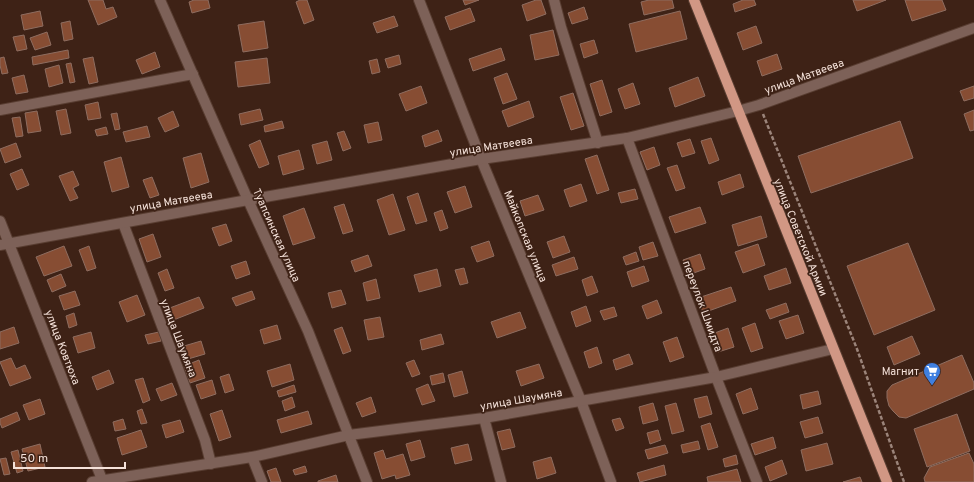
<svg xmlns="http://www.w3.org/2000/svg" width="974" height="482" viewBox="0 0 974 482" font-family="Overpass,sans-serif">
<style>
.building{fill:#874d33;stroke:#8e6d60}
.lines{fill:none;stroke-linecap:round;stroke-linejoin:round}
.minor-casing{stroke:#583d31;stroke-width:12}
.primary-casing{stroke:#583d31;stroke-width:12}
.path{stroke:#9b847a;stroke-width:2.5;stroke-dasharray:4 2;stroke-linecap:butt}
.minor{stroke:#7d6158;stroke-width:10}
.primary{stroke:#d19784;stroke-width:10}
.labels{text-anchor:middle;stroke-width:3.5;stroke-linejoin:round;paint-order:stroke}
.street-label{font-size:11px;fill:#f5e2da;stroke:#3e2216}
.poi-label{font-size:11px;fill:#f5e2da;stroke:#3e2216;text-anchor:end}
</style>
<rect width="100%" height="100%" fill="#3e2216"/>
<g class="building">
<polygon points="88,0 103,0 106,9 113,7 117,17 98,25"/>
<polygon points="194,0 208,0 210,8 192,13 189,2"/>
<polygon points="300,0 307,0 314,20 304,24 296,2"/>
<polygon points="463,0 479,0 465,5"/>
<polygon points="536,0 541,0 546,14 527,21 522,5"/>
<polygon points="649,0 672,0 674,8 644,15 641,2"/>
<polygon points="743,0 754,0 756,5 735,12 733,4"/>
<polygon points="853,0 886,0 857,11"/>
<polygon points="905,0 942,0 946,10 912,21"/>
<polygon points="584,7 588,19 572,24 568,13"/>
<polygon points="470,8 475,21 450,30 445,17"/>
<polygon points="40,11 43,26 24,30 21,15"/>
<polygon points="680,11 687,39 636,52 629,24"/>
<polygon points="394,16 398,26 377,33 373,23"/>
<polygon points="70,21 73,39 64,41 61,23"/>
<polygon points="264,21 268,48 243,52 238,25"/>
<polygon points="756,26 762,43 743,50 737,33"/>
<polygon points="553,30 559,55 535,60 530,35"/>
<polygon points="47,32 51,45 35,50 30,38"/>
<polygon points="24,35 27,49 17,51 13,37"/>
<polygon points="594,40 598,53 584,58 580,44"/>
<polygon points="501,48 505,60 473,71 469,59"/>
<polygon points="68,50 69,58 33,65 32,57"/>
<polygon points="155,52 160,67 142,74 136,60"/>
<polygon points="777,54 782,69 762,76 757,61"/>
<polygon points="399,55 401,64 388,68 385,59"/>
<polygon points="4,57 8,73 2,74 0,65 0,58"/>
<polygon points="93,57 98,82 89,84 83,59"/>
<polygon points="267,58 270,83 238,87 235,62"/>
<polygon points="377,59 380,72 372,74 369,61"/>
<polygon points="71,63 75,82 70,83 66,64"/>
<polygon points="59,65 63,83 49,87 45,69"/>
<polygon points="507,73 517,99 503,104 494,78"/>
<polygon points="24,75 28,92 16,94 12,78"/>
<polygon points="698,77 705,96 675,107 669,88"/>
<polygon points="602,80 612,112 600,116 590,84"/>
<polygon points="633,83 640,104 625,109 618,89"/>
<polygon points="421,86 427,103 406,111 399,94"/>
<polygon points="974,86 974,98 964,101 960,91"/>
<polygon points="573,93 584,126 571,130 560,97"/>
<polygon points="529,101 534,117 508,127 502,111"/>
<polygon points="98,102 101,118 88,120 85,105"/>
<polygon points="66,109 71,133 61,135 56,111"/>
<polygon points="260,109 263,120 241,125 239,114"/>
<polygon points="974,110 974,130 970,131 964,114"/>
<polygon points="37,111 41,131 28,133 25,113"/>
<polygon points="173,111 179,126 165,132 158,118"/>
<polygon points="117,113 120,129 115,130 111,114"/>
<polygon points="20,117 23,136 16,137 12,118"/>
<polygon points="282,121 284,128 265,132 264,126"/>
<polygon points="900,121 913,158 811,193 798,156"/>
<polygon points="378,122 382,140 368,143 364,125"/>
<polygon points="147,126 150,137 126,142 123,132"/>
<polygon points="106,127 108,134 97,136 95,130"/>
<polygon points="438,130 442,141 425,147 422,136"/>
<polygon points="344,131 351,148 343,151 337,133"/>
<polygon points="711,138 719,160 709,164 701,141"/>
<polygon points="690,139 695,153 682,157 677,143"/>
<polygon points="260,140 269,164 259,168 249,145"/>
<polygon points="327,141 332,160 317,164 312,145"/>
<polygon points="16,143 21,157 5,163 0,149"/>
<polygon points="654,147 660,165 647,170 640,152"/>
<polygon points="299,150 304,169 283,175 278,156"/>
<polygon points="201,153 209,182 191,188 183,158"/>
<polygon points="597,155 609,190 597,194 585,159"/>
<polygon points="121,157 129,187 112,192 104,162"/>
<polygon points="677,165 685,188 676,191 667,168"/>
<polygon points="22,169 29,185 17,190 10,174"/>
<polygon points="73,171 79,185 73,188 78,198 70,201 59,176"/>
<polygon points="740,174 744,187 722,195 718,182"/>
<polygon points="152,177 159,195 150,198 143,180"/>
<polygon points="581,184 587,201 570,207 564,190"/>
<polygon points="465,186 472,207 455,213 447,192"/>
<polygon points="635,189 638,199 621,203 618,193"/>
<polygon points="418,193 427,221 416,224 407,197"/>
<polygon points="393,194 405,230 389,235 377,200"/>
<polygon points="538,195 544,210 525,216 520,201"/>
<polygon points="344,204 353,231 343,234 334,207"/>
<polygon points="700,207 706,223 675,233 669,217"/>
<polygon points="304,208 315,238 293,245 283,216"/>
<polygon points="442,210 448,228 440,231 434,213"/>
<polygon points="761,216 767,237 738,246 732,225"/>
<polygon points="226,224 232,241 219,246 212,228"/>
<polygon points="153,234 161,257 147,262 139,239"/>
<polygon points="564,236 570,252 553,258 547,242"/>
<polygon points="489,241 494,256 477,262 471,247"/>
<polygon points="653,242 658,256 643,260 639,247"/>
<polygon points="908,243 935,310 874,335 847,266"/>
<polygon points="758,244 765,265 743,273 735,252"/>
<polygon points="64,246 72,266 44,276 36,257"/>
<polygon points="89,246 96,268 87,271 79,250"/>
<polygon points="636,252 639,261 626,265 623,257"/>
<polygon points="700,254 705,269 688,275 683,260"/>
<polygon points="368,255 372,266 355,272 351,261"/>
<polygon points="574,257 578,269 556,276 552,265"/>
<polygon points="246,261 250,274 236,279 231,266"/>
<polygon points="644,266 649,281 632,287 627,272"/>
<polygon points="464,268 468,283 460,285 455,270"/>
<polygon points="786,268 791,283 769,290 764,276"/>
<polygon points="167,269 174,288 165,291 158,273"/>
<polygon points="437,269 441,286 419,292 414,275"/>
<polygon points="61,274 66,286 52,292 47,280"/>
<polygon points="592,276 598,292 587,296 582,280"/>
<polygon points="376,279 380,298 367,301 363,283"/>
<polygon points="731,287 736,301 703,313 698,298"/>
<polygon points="341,290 346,304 332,308 328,293"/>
<polygon points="75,291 80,305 64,310 59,296"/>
<polygon points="252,291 255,299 236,306 232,298"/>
<polygon points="137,295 145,315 127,322 119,302"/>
<polygon points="199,297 204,308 171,321 167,309"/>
<polygon points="657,300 662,313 647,319 642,306"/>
<polygon points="786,303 789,312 770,319 766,310"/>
<polygon points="586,306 591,321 576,327 571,312"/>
<polygon points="614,307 617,316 604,320 600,311"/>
<polygon points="520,312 526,328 497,338 491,322"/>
<polygon points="74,313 77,325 69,328 66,316"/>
<polygon points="798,315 804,333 786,339 779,321"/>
<polygon points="380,317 384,337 368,340 364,320"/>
<polygon points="755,323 763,348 751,352 742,328"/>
<polygon points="277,325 281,339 264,344 260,330"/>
<polygon points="14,327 19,343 0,349 0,332"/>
<polygon points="342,327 351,351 343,354 334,330"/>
<polygon points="728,328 734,347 718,352 712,334"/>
<polygon points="91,332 95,348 78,353 73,337"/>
<polygon points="159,332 161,341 148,344 145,335"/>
<polygon points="441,334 444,344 422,350 420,340"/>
<polygon points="912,336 920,354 894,365 887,347"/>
<polygon points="677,337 684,357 670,362 663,342"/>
<polygon points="201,341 205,354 188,359 184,346"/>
<polygon points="597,347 602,363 589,368 584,352"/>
<polygon points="629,354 633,364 616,370 613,360"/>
<polygon points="962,355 974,383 974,389 906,418 899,417 893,411 889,406 887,398 887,391 892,385"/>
<polygon points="11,358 16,369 25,365 31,378 10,386 0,362"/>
<polygon points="199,360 205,378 190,383 184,366"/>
<polygon points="414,360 420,374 412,377 406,363"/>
<polygon points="290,364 294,380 272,387 267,371"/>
<polygon points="539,364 544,378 521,386 516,371"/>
<polygon points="109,370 114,383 97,390 92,377"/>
<polygon points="462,371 468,393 454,397 448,375"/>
<polygon points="443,373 445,382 432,385 430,376"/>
<polygon points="229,374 234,390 225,393 220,377"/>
<polygon points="143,378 150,400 143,403 135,380"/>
<polygon points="212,380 216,394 201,399 196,385"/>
<polygon points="172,383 177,395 161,401 156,389"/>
<polygon points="428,384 435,401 422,405 416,389"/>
<polygon points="294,385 296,392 279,397 277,391"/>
<polygon points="751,388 758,409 743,414 736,394"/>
<polygon points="818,391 821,404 803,409 800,395"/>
<polygon points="707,396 712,414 699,418 694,399"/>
<polygon points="292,397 295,407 285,411 282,401"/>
<polygon points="371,397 376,412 362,417 356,403"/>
<polygon points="40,399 45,414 29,420 23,405"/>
<polygon points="653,403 658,420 643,424 639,407"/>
<polygon points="676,403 684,431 672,434 665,406"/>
<polygon points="142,409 147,423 141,424 137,411"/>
<polygon points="222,410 231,437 219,441 210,414"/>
<polygon points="308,411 312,424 281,433 277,420"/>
<polygon points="17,412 20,420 2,428 0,423 0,419"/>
<polygon points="957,414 970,451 927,467 914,429"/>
<polygon points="818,417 823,433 805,438 800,422"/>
<polygon points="620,418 624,428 616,431 612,420"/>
<polygon points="123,419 126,429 115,431 113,422"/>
<polygon points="180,420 184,432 166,438 162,425"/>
<polygon points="710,423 718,447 708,450 701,426"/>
<polygon points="510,429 515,447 502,450 497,432"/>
<polygon points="141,430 147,447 122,455 117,438"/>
<polygon points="658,430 661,440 650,444 647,433"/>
<polygon points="773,437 776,448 755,455 751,444"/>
<polygon points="420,440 425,457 411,461 406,444"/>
<polygon points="698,441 700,449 683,453 681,445"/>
<polygon points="827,443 833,464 806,471 801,450"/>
<polygon points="40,444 45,467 28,471 22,449"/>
<polygon points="468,444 472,460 455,464 451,448"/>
<polygon points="665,445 668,453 648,459 645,450"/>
<polygon points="18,450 23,471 17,473 11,452"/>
<polygon points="383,450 386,459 403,454 410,475 396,479 395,475 382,479 374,453"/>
<polygon points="969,453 974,464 974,482 925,482 924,478 930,467"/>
<polygon points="736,455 738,464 725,467 723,459"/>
<polygon points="551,457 556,473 537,479 533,462"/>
<polygon points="6,458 10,474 4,475 0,459"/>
<polygon points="782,460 787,474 770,481 765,467"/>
<polygon points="664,465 666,475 640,482 637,473"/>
<polygon points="305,466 307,472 295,475 293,470"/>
<polygon points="276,468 281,482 271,482 267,471"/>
<polygon points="737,469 741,482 708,482 707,477"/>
<polygon points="336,475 338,482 318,482 318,481"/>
<polygon points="860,477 862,482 843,482"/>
</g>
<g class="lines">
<defs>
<g id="minor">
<polyline points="160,0 248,200 308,331 367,482"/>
<polyline points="419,0 481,159 581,401 611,482"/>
<polyline points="554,0 561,27 598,143"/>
<polyline points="0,110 193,74"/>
<polyline points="627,138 716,377 757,482"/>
<polyline points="0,221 103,482"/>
<polyline points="123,223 205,440 211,464"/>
<polyline points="0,245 248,200 481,159 627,138 738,111 759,105 974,28"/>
<polyline points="484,418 501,482"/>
<polyline points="252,457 262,482"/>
<polyline points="92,482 252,457 349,435 484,418 716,377 833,349"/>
</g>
<polyline id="primary" points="694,0 887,482"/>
</defs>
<use href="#minor" class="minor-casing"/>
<use href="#primary" class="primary-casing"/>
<polyline class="path" points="763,114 857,349 904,482"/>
<use href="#minor" class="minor"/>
<use href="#primary" class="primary"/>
</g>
<defs>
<symbol id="supermarket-pin" viewBox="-11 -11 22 30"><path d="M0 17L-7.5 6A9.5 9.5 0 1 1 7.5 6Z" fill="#3f7fe0" stroke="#3e2216"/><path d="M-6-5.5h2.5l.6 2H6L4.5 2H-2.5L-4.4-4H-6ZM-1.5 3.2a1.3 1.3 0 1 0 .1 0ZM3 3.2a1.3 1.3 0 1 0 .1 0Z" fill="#fff"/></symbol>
</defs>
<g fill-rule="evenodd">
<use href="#supermarket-pin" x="922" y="361" width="20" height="27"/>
</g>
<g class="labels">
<g class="street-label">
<text transform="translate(804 76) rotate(-20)" y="4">улица Матвеева</text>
<text transform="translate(491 146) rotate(-9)" y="4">улица Матвеева</text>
<text transform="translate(171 201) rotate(-10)" y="4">улица Матвеева</text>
<text transform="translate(277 235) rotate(66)" y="4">Туапсинская улица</text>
<text transform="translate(526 236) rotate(68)" y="4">Майкопская улица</text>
<text transform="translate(801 237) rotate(68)" y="4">улица Советской Армии</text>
<text transform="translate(703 306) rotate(70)" y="4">переулок Шмидта</text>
<text transform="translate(179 338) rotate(69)" y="4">улица Шаумяна</text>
<text transform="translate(63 347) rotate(69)" y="4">улица Ковтюха</text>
<text transform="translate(521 399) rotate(-10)" y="4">улица Шаумяна</text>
</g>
<g class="poi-label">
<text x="919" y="375">Магнит</text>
</g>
</g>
<path d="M14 462v6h111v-6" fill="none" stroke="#f5e2da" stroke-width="2"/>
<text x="20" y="462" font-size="12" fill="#f5e2da" stroke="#3e2216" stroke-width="3" paint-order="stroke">50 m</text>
</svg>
